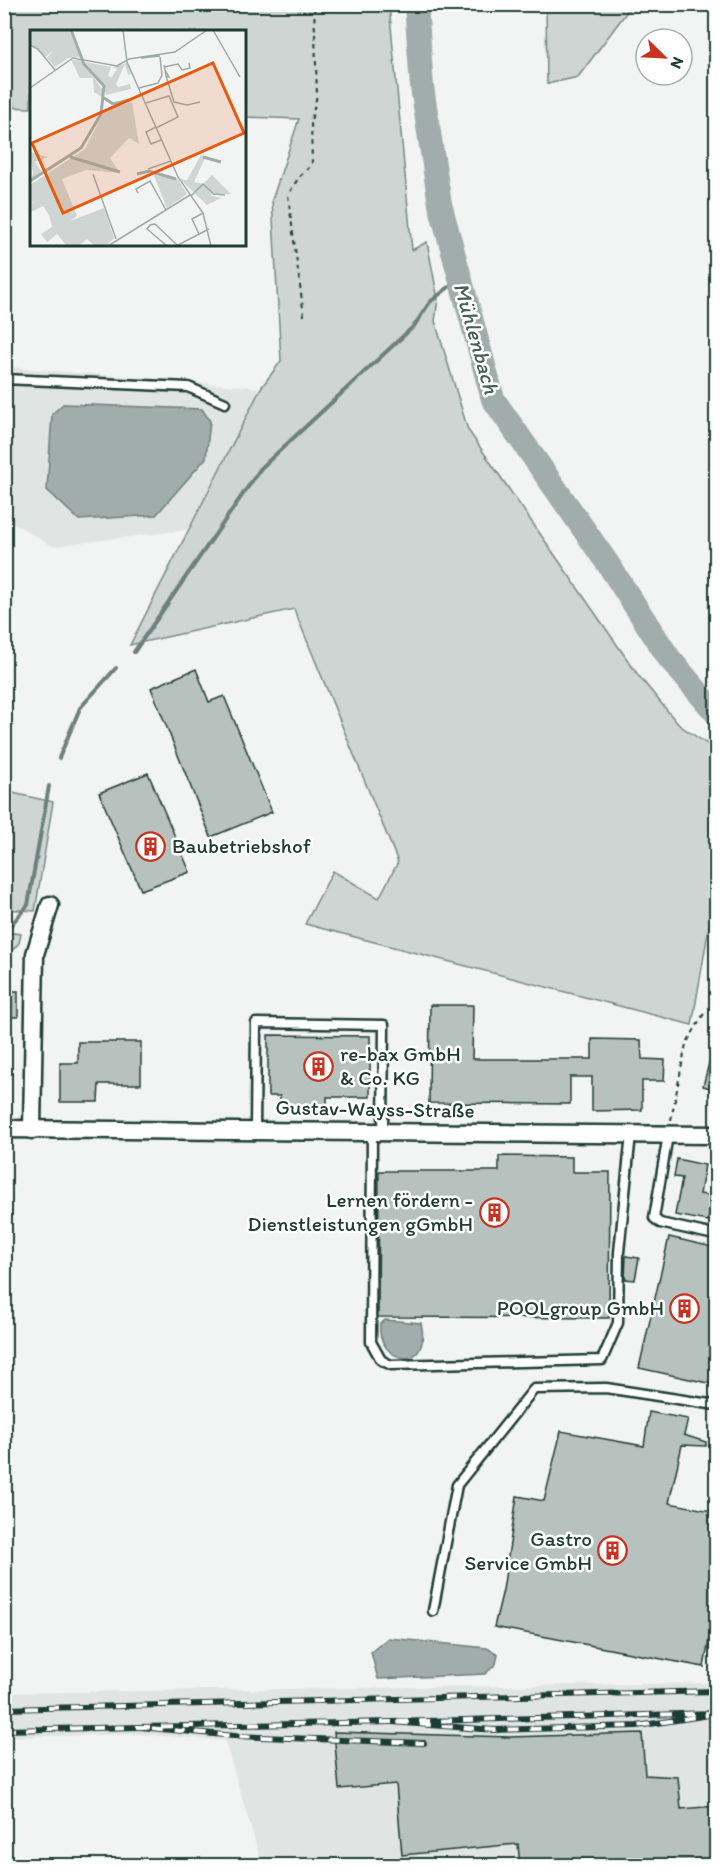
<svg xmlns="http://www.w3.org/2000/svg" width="721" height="1870" viewBox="0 0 721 1870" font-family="Itim,sans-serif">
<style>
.built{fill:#e0e4e3}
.green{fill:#ced5d3;stroke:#768984;stroke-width:1.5}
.water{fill:#a1adaa;stroke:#6d807b;stroke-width:1.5}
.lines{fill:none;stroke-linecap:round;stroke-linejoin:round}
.stream{stroke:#6d807b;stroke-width:4}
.river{stroke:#a1adaa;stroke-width:24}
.building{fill:#b7c1bd;stroke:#1f3d34;stroke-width:1.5}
.lane-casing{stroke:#1f3d34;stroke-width:13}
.street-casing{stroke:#1f3d34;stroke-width:21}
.path{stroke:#1f3d34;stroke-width:2;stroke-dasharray:4.5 4.5;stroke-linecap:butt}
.lane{stroke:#fff;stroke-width:8}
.street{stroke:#fff;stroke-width:16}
.rail-casing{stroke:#1f3d34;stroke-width:6}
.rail{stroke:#fff;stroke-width:4;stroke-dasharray:11;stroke-linecap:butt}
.labels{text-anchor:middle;stroke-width:5;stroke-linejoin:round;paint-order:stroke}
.poi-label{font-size:21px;fill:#1f3d34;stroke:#fff;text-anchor:end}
.street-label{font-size:21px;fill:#1f3d34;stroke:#fff}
.water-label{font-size:22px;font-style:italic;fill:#465f57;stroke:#fff}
.inset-river{fill:none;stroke:#a1adaa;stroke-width:3}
.inset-road{fill:none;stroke:#9eaaa7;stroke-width:1.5}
.view{fill:#e8590c;fill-opacity:0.15;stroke:#e8590c;stroke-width:3}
.inset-edge{fill:none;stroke:#1f3d34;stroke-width:3}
</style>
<rect width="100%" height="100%" fill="#f2f3f3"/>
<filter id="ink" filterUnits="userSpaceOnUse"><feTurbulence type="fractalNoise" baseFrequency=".0167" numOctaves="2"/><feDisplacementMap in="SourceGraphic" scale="12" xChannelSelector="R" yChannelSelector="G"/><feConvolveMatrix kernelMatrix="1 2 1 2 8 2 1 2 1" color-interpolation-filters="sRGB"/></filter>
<g filter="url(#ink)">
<g class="built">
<polygon points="5,367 261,388 187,530 52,546 5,518"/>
<polygon points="716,1683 716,1865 262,1865 225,1741 140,1734 5,1737 4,1693"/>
</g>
<g class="green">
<polygon points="5,4 389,5 412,250 427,242 438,299 435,321 468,430 638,675 679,725 716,750 716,886 692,1025 305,924 333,871 379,898 398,862 294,609 130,645 261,388 281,361 272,200 299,119 245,117 244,32 32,32 31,108 5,107"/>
<polygon points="546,5 546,4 632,5 578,77 547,84"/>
<polygon points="4,791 53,802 35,911 5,909"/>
<polygon points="5,932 21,934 19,943 5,958"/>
</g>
<g class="water">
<polygon points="63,404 202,409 210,421 206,458 156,515 79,520 47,490 52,414"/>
<path d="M 385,1320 L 421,1323 C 433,1374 376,1364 380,1324 Z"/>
<polygon points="388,1638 487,1648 498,1654 496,1664 485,1674 378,1679 371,1652"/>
</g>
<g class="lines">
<g class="stream">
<polyline points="134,652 261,468 414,326 430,302 459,279"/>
<polyline points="59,758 80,708 116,668"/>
<polyline points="4,933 28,905 49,786"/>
</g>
<polyline class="river" points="416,4 422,87 440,204 493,399 608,564 669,658 716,713"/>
</g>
<g class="building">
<polygon points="196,669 209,702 224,696 272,812 211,837 151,688"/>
<polygon points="148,773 190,872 141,890 99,793"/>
<rect x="4" y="991" width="14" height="26"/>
<polygon points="430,1005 473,1005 472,1059 592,1059 592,1039 641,1040 642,1059 665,1060 664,1081 642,1081 642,1110 592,1111 592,1077 570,1077 570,1104 429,1103"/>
<polygon points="268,1035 370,1036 370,1097 327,1097 327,1109 280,1109 280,1096 268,1096"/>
<polygon points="78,1042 141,1042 141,1084 99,1084 98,1102 60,1102 60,1063 78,1063"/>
<polygon points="713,1048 717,1049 717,1090 703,1086"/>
<polygon points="499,1156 572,1157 572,1172 610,1172 609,1318 378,1317 379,1171 499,1171"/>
<polygon points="677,1159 705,1165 700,1194 713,1196 708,1221 675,1215 682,1178 674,1177"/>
<polygon points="669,1237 717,1248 717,1385 639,1368"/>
<polygon points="626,1256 639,1258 635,1280 625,1279"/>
<polygon points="649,1412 688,1419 684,1435 706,1442 706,1446 682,1445 669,1503 717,1512 717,1598 704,1667 494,1627 503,1590 517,1496 544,1501 561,1431 644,1446"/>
<polygon points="334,1732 510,1737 642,1733 645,1775 678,1777 681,1809 717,1806 717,1866 520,1866 518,1844 402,1855 396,1784 339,1789"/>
</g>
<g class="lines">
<defs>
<g id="lane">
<polyline points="4,379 188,387 225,403"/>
<polyline points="255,1131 256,1023 384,1025 383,1132"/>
<polyline points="372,1132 371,1342 381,1360 391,1365 602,1360 618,1323 619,1252 631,1134"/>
<polyline points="668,1135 654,1218 660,1223 710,1234"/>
<polyline points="433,1611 457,1485 534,1389 606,1388 716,1405"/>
</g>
<g id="street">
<polyline points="4,1129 716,1135"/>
<polyline points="32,1130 35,954 50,905"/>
</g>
</defs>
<use href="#lane" class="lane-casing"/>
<use href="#street" class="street-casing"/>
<g class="path">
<polyline points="304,316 288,195 299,177 312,165 311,121 317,95 314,4"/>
<polyline points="671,1120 686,1044 705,1012"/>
</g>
<use href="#lane" class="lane"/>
<use href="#street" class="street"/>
<defs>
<g id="rail">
<polyline points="4,1709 716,1691"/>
<polyline points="716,1713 392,1722 494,1730 637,1726 716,1714"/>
<polyline points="392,1722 140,1727 235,1736 424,1743"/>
<polyline points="4,1730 140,1727"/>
</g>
</defs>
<use href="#rail" class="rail-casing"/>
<use href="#rail" class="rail"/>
</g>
</g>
<defs>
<symbol id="building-ring" viewBox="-11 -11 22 22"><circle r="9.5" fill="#fff" stroke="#c8321e" stroke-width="1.5"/><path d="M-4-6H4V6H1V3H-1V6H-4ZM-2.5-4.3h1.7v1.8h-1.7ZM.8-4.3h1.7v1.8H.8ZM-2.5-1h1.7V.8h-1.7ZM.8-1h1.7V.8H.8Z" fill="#c8321e"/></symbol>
</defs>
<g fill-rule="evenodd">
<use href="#building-ring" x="134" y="830" width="33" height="33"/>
<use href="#building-ring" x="302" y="1050" width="33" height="33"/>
<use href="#building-ring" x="478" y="1196" width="33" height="33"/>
<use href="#building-ring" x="668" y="1292" width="33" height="33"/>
<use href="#building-ring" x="596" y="1534" width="33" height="33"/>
</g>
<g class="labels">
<g class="poi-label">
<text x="172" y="853" text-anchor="start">Baubetriebshof</text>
<text x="340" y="1061" text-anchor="start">re-bax GmbH<tspan x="340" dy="24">&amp; Co. KG</tspan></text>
<text x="473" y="1207">Lernen fördern -<tspan x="473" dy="24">Dienstleistungen gGmbH</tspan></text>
<text x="664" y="1315">POOLgroup GmbH</text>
<text x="592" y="1546">Gastro<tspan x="592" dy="24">Service GmbH</tspan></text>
</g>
<g class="street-label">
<text transform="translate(375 1109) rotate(1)" y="7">Gustav-Wayss-Straße</text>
</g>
<g class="water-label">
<text transform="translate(477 338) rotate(74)" y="8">Mühlenbach</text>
</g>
</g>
<g transform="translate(30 30)">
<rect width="216" height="216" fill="#f2f3f3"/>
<path d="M 0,0 L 39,0 L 50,27 L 38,28 L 25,37 L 17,28 L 23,21 L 15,27 L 0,15 ZM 41,30 L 51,30 L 72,59 L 72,67 L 64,62 L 63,48 L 50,48 ZM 55,32 L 81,37 L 78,46 L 82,47 L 87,39 L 83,37 L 97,33 L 101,44 L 98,45 L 95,34 L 86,54 L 88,57 L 100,54 L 101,59 L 76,65 L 74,55 ZM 102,72 L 109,114 L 99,108 L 80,128 L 90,143 L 56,140 L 32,149 L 47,186 L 40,191 L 74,178 L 84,208 L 76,216 L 65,216 L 57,209 L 48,216 L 37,216 L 27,204 L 17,212 L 11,204 L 22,197 L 19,185 L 13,176 L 1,182 L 0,174 L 5,172 L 0,173 L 0,155 L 55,119 L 75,79 ZM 0,122 L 18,127 L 5,132 L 12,143 L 0,150 L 3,144 ZM 171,125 L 191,132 L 175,128 L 164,152 L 173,154 L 182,145 L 201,164 L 179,165 L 191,168 L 177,175 L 150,149 L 157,150 ZM 122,141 L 147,148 L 157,164 L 137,178 Z" fill="#ced5d3"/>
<path class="inset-river" d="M 74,68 L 83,74 L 99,70M 40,127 L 90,142M 173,127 L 191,132M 107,144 L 119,141 L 146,149M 0,151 L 51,118 L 71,84 L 74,56 L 54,34 L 41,0"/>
<path class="inset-road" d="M 93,0 L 97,32 L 148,147 L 173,183 L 181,216M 183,0 L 210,47M 0,15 L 8,19 L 25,40M 111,28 L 130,26M 134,35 L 135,40 L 136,46 L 139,47 L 135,40M 134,37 L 148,34 L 152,40 L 160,38 L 159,33M 136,46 L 144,72 L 157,75 L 170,72M 0,58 L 43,28 L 87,36 L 99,29 L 145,22 L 177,0M 109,58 L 128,53 L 132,45 L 130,27M 116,73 L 139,66 L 148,87 L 126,98M 126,97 L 116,102 L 121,114 L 131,110M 118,139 L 141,131M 63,144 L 86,209M 108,163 L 106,159 L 120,151 L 136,180M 161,166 L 173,154 L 184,164 L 195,165M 169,204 L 162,189 L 173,183M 78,216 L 160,165M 137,216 L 117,199 L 120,195 L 125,194 L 147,215M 146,216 L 179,199"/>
<path class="view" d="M 183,33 L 214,103 L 33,183 L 2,113 Z"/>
<rect width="216" height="216" class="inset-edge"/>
</g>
<rect width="721" height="1870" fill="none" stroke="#fff" stroke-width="24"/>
<rect x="12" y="12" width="697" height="1846" fill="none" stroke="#1f3d34" stroke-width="2" filter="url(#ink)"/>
<g transform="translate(664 57) rotate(114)"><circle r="28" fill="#ffffff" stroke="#a5b1ae" stroke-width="1.5"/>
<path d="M0-4.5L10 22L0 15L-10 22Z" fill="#c8321e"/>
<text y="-9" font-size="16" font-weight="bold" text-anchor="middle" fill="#1f3d34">N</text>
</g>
</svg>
